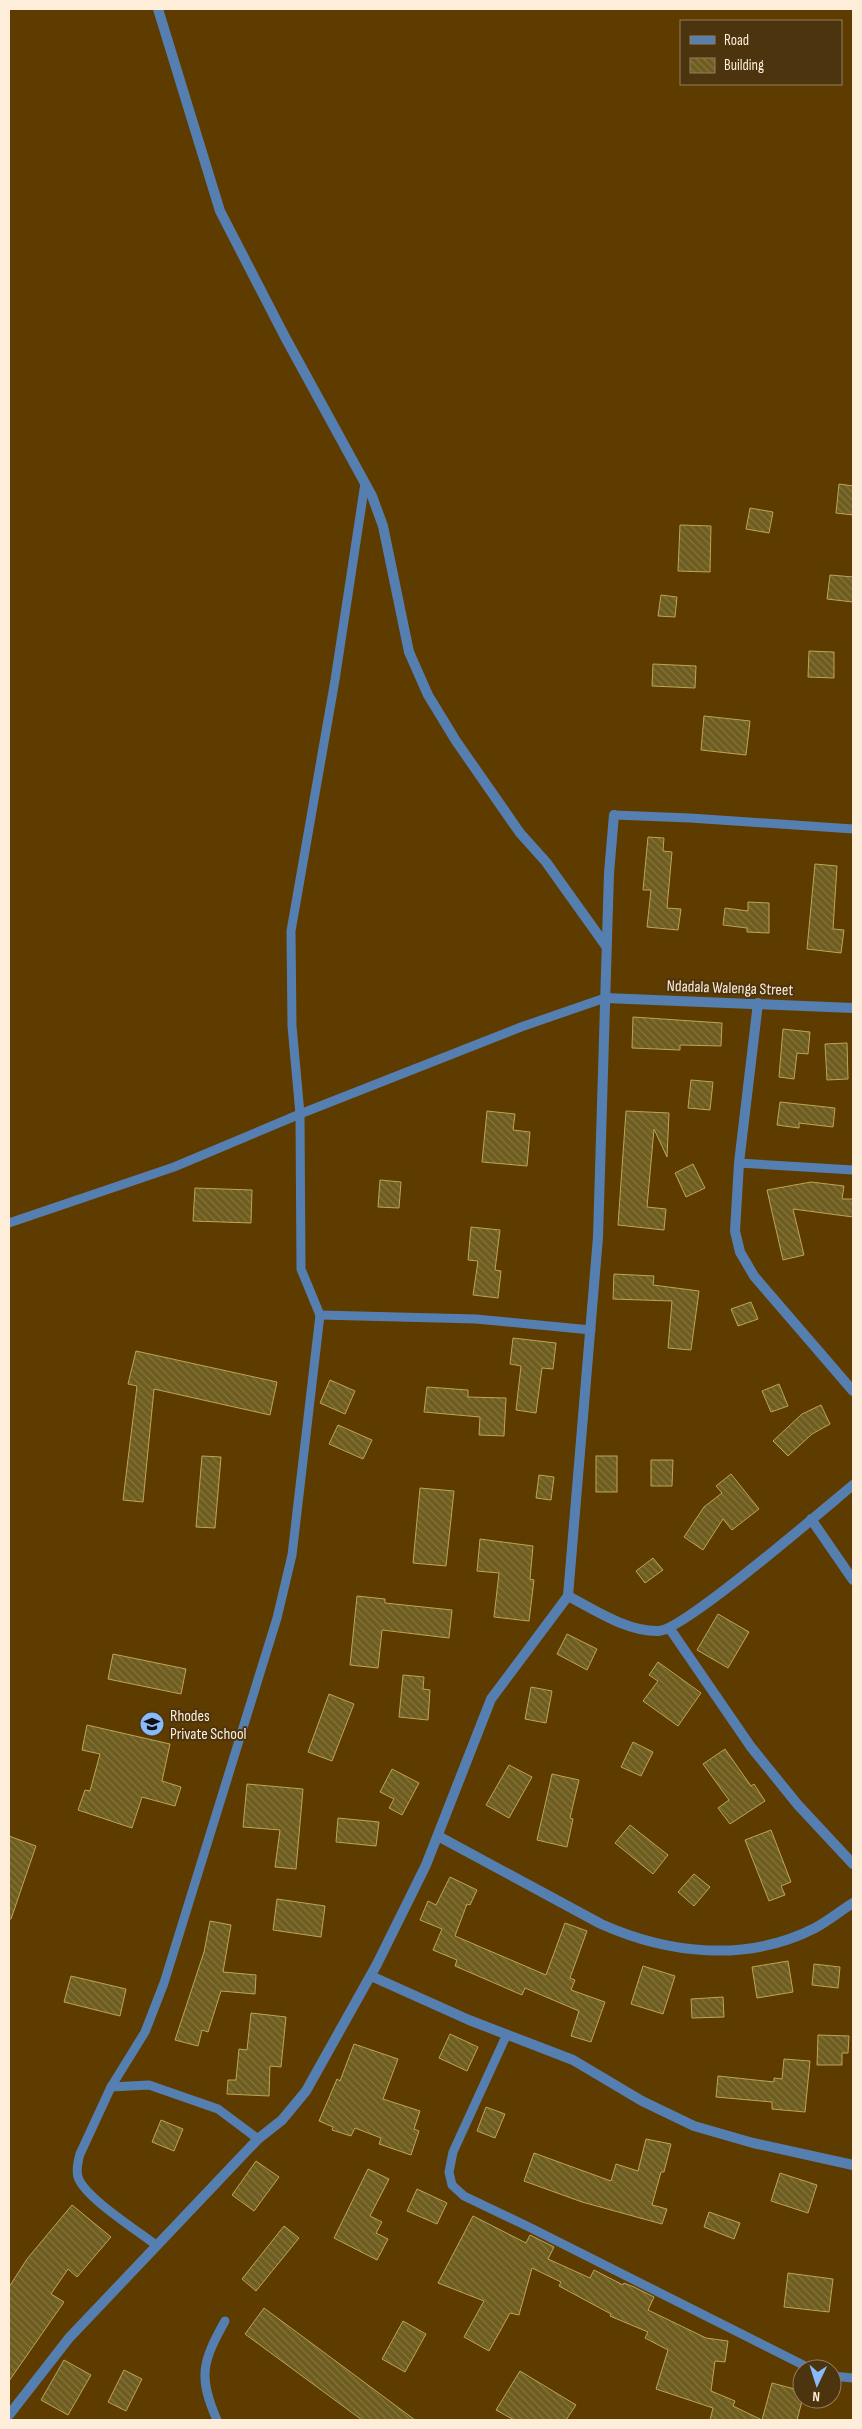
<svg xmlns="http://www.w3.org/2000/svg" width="862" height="2429" viewBox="0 0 862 2429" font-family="'Sofia Sans Condensed',sans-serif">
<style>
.building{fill:url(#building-back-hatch);stroke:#bca556}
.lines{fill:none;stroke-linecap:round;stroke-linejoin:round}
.lane{stroke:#567fb1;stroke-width:9}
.street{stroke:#567fb1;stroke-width:10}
.labels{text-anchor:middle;stroke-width:4;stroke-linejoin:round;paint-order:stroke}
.street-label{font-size:16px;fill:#fdedd9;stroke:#4c340f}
.poi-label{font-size:16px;fill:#fdedd9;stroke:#4c340f;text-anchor:start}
</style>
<defs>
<pattern id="building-back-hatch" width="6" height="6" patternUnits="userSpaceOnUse" patternTransform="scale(1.25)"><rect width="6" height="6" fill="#6e5d1f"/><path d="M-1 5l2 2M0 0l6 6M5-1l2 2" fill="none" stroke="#84753f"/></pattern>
</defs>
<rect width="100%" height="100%" fill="#5e3c00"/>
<g class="building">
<polygon points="839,484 853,486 853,515 836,513"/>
<polygon points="750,508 773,512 769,533 746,529"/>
<polygon points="680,525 711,526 710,572 678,571"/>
<polygon points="830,575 853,577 853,602 827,599"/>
<polygon points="661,595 677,597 675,617 658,616"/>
<polygon points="809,651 834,652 834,678 808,677"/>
<polygon points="653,664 696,666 695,688 652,686"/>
<polygon points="704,716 750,721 746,755 701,750"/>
<polygon points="648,837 664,838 663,851 672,852 667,908 681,909 678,930 647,927 651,890 643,890"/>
<polygon points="815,864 837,866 833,929 844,930 841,953 807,949"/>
<polygon points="748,902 769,903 769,933 747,932 747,928 723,925 725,908 748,911"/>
<polygon points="633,1017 722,1023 721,1046 680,1045 680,1050 632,1048"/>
<polygon points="783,1029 810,1032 808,1054 797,1053 794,1079 779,1077"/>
<polygon points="847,1043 848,1079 827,1080 825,1044"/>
<polygon points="691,1080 713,1082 710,1110 688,1108"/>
<polygon points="780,1102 835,1108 833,1127 799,1123 799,1128 777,1125"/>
<polygon points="487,1111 515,1114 513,1130 530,1132 527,1166 482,1162"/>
<polygon points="626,1111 669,1113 667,1157 654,1129 647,1207 666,1209 664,1230 618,1225"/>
<polygon points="693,1164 705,1188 686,1197 675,1173"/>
<polygon points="380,1180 401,1182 399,1208 378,1207"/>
<polygon points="811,1182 844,1186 842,1199 853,1199 853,1217 793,1209 804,1255 783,1260 767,1190"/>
<polygon points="195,1188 252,1190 251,1223 193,1221"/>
<polygon points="471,1227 500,1230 495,1270 501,1271 498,1298 473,1295 478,1261 468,1260"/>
<polygon points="614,1274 654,1276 653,1285 699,1291 691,1350 668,1348 672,1301 613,1299"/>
<polygon points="751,1302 758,1319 738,1326 731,1309"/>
<polygon points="513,1338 556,1343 553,1369 542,1368 536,1413 516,1410 521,1366 510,1364"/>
<polygon points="136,1351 277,1382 270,1415 154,1389 143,1502 123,1500 137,1386 128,1384"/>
<polygon points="330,1380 355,1391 345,1414 320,1403"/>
<polygon points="779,1384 788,1406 771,1412 762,1391"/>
<polygon points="427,1387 468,1390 468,1397 506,1398 504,1436 479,1435 480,1417 424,1412"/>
<polygon points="821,1405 830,1424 812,1434 788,1456 773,1441 802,1414"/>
<polygon points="338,1425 372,1440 363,1459 329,1444"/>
<polygon points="202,1456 221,1457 215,1528 196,1527"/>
<rect x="596" y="1456" width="21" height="36"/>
<polygon points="651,1460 673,1460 672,1486 651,1486"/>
<polygon points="731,1474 759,1509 732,1530 723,1519 703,1550 684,1537 704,1507 722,1493 716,1486"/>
<polygon points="539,1475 554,1477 551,1500 536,1498"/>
<polygon points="420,1488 454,1491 446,1566 413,1563"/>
<polygon points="480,1539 533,1546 530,1579 534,1580 529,1621 494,1617 499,1573 477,1571"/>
<polygon points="653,1558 663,1570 645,1583 636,1571"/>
<polygon points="357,1596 385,1599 385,1603 452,1610 449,1638 382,1630 378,1668 350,1665"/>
<polygon points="718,1614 749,1632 728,1668 697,1650"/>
<polygon points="567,1634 597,1649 587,1670 557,1654"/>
<polygon points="113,1654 186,1669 181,1694 108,1679"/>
<polygon points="658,1662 701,1693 678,1726 643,1701 658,1681 649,1675"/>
<polygon points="403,1675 424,1677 423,1689 430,1690 428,1720 399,1717"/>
<polygon points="531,1687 552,1691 546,1723 525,1719"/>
<polygon points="329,1694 354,1704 332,1761 308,1752"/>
<polygon points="87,1725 170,1744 162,1781 181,1787 175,1806 142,1797 132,1828 78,1810 85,1790 90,1791 100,1754 82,1750"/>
<polygon points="633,1742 653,1752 641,1776 621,1767"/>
<polygon points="725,1749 751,1786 754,1784 765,1801 730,1824 718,1808 729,1800 703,1764"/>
<polygon points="509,1765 532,1777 509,1818 486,1805"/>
<polygon points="392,1769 419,1783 402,1815 389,1808 394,1799 380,1792"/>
<polygon points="552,1774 579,1780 570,1818 573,1819 567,1847 537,1840"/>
<polygon points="247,1784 303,1789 296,1869 275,1867 280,1830 243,1827"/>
<polygon points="338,1818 379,1822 376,1846 336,1842"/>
<polygon points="630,1825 668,1855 653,1874 615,1843"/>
<polygon points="771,1830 791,1882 781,1886 785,1895 769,1901 745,1840"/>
<polygon points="9,1836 36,1846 11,1919 9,1919"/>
<polygon points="694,1874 710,1887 694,1906 678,1892"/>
<polygon points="450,1877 477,1890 470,1905 467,1904 455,1936 546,1975 565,1923 587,1931 570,1978 575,1980 571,1990 605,2002 591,2042 571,2036 579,2011 525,1988 522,1995 455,1966 457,1960 433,1950 442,1929 420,1920 428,1901 436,1905"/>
<polygon points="277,1899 325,1906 321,1937 273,1930"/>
<polygon points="210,1921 231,1925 223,1972 256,1975 255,1994 221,1991 208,2032 202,2030 198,2046 175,2040 204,1952"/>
<polygon points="788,1961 793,1992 757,1998 752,1967"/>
<polygon points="814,1964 840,1967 838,1988 812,1985"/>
<polygon points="643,1966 675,1976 663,2014 631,2004"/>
<polygon points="71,1976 126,1989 120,2016 64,2002"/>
<polygon points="723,1997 724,2017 692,2018 691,1999"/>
<polygon points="251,2013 286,2017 281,2067 270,2066 269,2096 227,2094 228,2080 236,2080 239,2049 247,2050"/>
<polygon points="450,2034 478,2047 467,2071 439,2058"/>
<polygon points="818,2035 849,2036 848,2053 842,2053 842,2065 817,2065"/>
<polygon points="354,2044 398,2059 383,2099 420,2111 414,2129 419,2131 411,2155 379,2144 381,2138 355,2128 351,2136 332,2130 333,2127 319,2121 337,2079 340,2081"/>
<polygon points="784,2059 810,2061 805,2112 772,2109 772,2102 716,2097 718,2076 774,2082 774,2078 782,2079"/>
<polygon points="486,2107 505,2114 495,2138 477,2131"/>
<polygon points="161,2120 183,2129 174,2151 152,2142"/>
<polygon points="646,2139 671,2144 664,2172 661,2172 652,2205 667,2209 662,2224 582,2202 524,2181 534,2153 611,2181 616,2164 638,2171"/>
<polygon points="256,2161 279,2177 254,2211 232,2195"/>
<polygon points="368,2169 389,2179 370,2216 382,2222 376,2233 388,2239 377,2260 334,2238"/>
<polygon points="780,2173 817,2185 808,2213 771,2201"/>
<polygon points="417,2189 447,2203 437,2224 407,2211"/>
<polygon points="72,2205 111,2237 77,2277 68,2269 51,2294 64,2302 9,2381 9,2287 27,2259"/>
<polygon points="709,2212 740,2223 734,2239 704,2227"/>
<polygon points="473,2216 526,2243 530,2235 554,2247 548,2259 590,2278 594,2270 623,2285 624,2283 634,2287 654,2297 648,2310 706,2338 728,2341 725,2362 715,2361 711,2391 735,2401 733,2406 762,2420 772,2383 802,2391 802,2401 797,2420 710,2420 713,2408 656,2389 668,2350 645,2338 648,2332 610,2316 611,2314 559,2286 561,2282 532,2268 519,2315 510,2313 489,2351 464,2337 484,2301 438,2283"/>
<polygon points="284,2226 299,2238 256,2291 242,2279"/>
<polygon points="788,2273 833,2279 829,2312 784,2307"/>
<polygon points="264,2308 372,2388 415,2420 362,2420 245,2334"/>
<polygon points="403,2321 426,2334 405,2372 382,2359"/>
<polygon points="64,2360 91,2375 68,2415 41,2400"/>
<polygon points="124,2370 142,2379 126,2411 108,2402"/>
<polygon points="520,2371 576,2405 566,2420 514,2420 496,2410"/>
</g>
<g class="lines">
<g class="lane">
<polyline points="614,815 690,818 853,829"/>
<polyline points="739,1163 853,1170"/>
<polyline points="9,1223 174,1167 300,1114 521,1027 605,998"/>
<polyline points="320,1315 476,1319 591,1330"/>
<polyline points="507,2034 453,2152 449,2172 452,2185 464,2196 529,2227 811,2369"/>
<polyline points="111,2087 149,2085 218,2109 258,2139"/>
<path d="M 156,2245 C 138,2231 84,2197 78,2177 C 76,2170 78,2161 80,2154 L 111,2087 L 145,2032 L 164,1983 L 277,1618 L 292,1555 L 320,1315 L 301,1269 L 300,1114 L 292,1026 L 291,931 L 335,680 L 365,483"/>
<polyline points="832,2376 853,2378"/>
<path d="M 217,2420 C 198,2377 202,2362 225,2321"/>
</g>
<g class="street">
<polyline points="158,9 220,211 285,337 372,496 383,526 409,652 428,695 456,741 520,833 546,862 606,946"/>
<polyline points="605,998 853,1008"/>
<polyline points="758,1003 739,1163 735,1231 740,1252 754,1276 853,1391"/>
<polyline points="811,1519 853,1580"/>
<path d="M 568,1596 C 595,1610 627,1632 659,1631 C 684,1630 825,1508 853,1485"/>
<polyline points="670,1629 751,1747 798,1805 853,1864"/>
<path d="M 438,1836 L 601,1924 C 668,1954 747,1963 815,1928 C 828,1921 840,1911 853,1903"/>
<polyline points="371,1976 469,2020 573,2060 642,2101 694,2126 753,2143 853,2165"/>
<polyline points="9,2415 69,2338 258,2139 282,2120 306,2091 377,1964 426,1865 491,1699 568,1596 598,1237 609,873 614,815"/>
</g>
</g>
<defs>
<symbol id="school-disc" viewBox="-11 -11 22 22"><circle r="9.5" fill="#87bbfb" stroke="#4c340f"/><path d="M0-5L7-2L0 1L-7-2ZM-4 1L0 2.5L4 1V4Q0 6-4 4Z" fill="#111"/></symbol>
</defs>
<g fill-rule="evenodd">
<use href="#school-disc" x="138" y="1710" width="28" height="28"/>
</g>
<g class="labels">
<g class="street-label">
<text transform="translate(730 987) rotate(2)" y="6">Ndadala Walenga Street</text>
</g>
<g class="poi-label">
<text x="170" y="1721">Rhodes<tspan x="170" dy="18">Private School</tspan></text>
</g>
</g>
<rect width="862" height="2429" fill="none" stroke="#fdedd9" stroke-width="20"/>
<rect x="680" y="20" width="162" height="65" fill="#4c340f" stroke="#937e60"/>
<rect x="690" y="36" width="25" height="8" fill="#567fb1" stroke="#937e60"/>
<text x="724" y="45" font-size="15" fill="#fdedd9">Road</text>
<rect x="690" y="58" width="25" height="15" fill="url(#building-back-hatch)" stroke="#937e60"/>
<text x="724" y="70" font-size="15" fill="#fdedd9">Building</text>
<g transform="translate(817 2384) rotate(184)"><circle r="24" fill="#4c340f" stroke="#937e60"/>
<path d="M0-4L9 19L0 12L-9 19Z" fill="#87bbfb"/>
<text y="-8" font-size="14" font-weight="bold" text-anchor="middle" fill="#fdedd9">N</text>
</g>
</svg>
